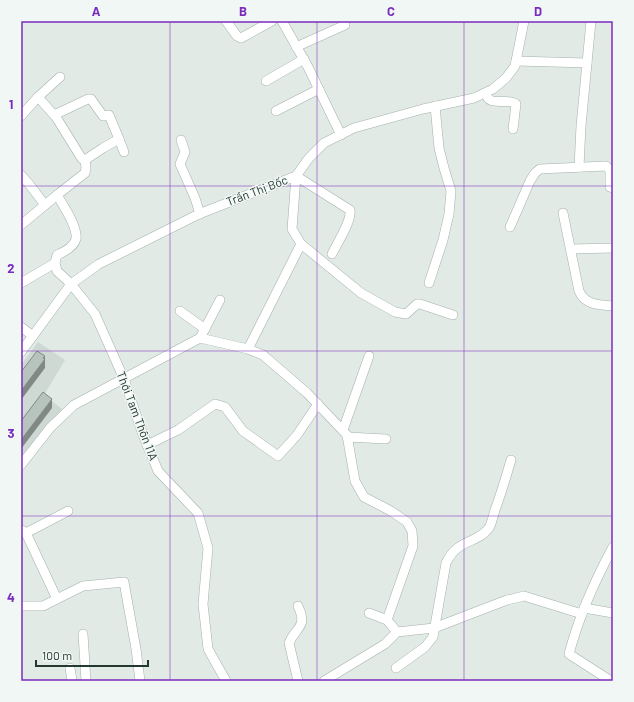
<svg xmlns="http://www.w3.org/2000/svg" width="634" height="702" viewBox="0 0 634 702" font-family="Barlow,sans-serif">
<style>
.built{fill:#cfd9d4}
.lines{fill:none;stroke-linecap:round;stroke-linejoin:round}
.minor-casing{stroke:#a4b1ac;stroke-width:10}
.minor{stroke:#fff;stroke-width:9}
.shaded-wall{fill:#808985}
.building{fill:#b7c4be;stroke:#808985}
.grid{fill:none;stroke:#7b2cbf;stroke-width:1;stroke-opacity:0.55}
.labels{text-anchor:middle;stroke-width:3;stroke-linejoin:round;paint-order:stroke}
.street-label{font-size:12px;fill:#233832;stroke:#f1f7f4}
.neatline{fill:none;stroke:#7b2cbf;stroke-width:1.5}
.grid-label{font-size:13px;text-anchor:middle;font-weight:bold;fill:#7b2cbf}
</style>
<rect width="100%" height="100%" fill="#e1eae5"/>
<polygon class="built" points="38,342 65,360 44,395 62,409 21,457 21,365"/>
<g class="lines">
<defs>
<g id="minor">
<polyline points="226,21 237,36 241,38 272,21"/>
<polyline points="282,21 308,67 341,135"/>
<polyline points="296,47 345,25"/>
<polyline points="516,61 587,63 581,126 579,167"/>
<polyline points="587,63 591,21"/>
<polyline points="266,81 304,59"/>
<path d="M 486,93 C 488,108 507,97 516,104 L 513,129"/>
<polyline points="38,97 60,77"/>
<polyline points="276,111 319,89"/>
<polyline points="21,116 38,97 54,115 56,117 82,159 85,160 103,148 119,139 109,115 103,116 91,99 88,99 54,115"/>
<polyline points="119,139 124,152"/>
<polyline points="181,140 185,152 180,164 195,198 200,214"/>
<path d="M 85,160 L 86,168 L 85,173 L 57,195 C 63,205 78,227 76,239 C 74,247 64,252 57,255 L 55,263 L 57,271 L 71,284 L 95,314 L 124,379 L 142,432 L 158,471 L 198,513 L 208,548 L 203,604 L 208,649 L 226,681"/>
<polyline points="21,175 29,184 45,205"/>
<path d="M 563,213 L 579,291 C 585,305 599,305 613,306"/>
<polyline points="21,225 57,195"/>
<polyline points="510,227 530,181 535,173 540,169 606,166 610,170 610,187 613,188"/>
<polyline points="571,249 613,248"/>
<path d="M 332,254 C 337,243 352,221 350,210 L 296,176 L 292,229 L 301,244 L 361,293 L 395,312 L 406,314 L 417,304 L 420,304 L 453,315"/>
<polyline points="21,283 55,263"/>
<polyline points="429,283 443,240 449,214 451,191 444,168 439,148 435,106"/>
<polyline points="180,311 205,329"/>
<polyline points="21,327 33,336"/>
<polyline points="200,338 220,300"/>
<polyline points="248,349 301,244"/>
<polyline points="21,352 71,284 99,264 199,214 296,176 309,158 324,143 354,128 423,109 474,98 493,89 506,78 515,66 524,21"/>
<polyline points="343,430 369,356"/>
<polyline points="347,437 386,439"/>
<polyline points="147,445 178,430 215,404 225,407 243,431 278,456 297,435 318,404"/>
<polyline points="21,465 50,428 74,405 200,338 248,349 263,355 307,393 347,435 355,481 364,497 391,511 407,522 412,531 413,546 387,620 397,632"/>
<polyline points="22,530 26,533 68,511"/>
<polyline points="26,533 57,599"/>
<polyline points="21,606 43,606 83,586 124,582 136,649 140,681"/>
<polyline points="584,608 613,613"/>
<polyline points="369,613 387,620"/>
<polyline points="83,634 86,681"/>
<polyline points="70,668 72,681"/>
<path d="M 396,668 L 425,647 L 433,637 L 446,563 C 458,538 477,544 489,528 C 492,523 493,516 495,510 C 501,494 506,477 511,460"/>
<path d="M 298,681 L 289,643 C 296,626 308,628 298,606"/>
<polyline points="324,681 385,644 397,632 434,628 507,600 524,596 582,614"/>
<path d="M 611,681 L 569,654 C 579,616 594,582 613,547"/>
</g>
</defs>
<use href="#minor" class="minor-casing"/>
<use href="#minor" class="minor"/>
</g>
<g class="shaded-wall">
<polygon points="22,327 22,335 21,337 21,329"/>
<polygon points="45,356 45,368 21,400 21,391"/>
<polygon points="52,399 52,408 21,449 21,440"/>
</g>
<g class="building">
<polygon points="37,351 45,356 43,358 45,359 21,391 21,372"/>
<polygon points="43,392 52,399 21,440 21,421"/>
</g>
<path class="grid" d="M 170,21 L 170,681M 317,21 L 317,681M 464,21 L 464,681M 21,186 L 613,186M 21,351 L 613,351M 21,516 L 613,516"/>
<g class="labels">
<g class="street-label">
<text transform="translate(257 191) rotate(-21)" y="4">Trần Thị Bốc</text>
<text transform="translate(137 416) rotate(69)" y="4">Thới Tam Thôn 11A</text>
</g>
</g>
<rect width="634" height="702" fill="none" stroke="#f1f7f4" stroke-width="44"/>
<path d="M36 660v6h112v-6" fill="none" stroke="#233832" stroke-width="2"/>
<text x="42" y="660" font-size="12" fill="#233832" stroke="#f1f7f4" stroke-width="3" paint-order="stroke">100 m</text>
<rect x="22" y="22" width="590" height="658" class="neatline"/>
<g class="grid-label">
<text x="96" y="16">A</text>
<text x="243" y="16">B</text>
<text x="391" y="16">C</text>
<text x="538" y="16">D</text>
<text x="11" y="109">1</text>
<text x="11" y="273">2</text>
<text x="11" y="438">3</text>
<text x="11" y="602">4</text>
</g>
</svg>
